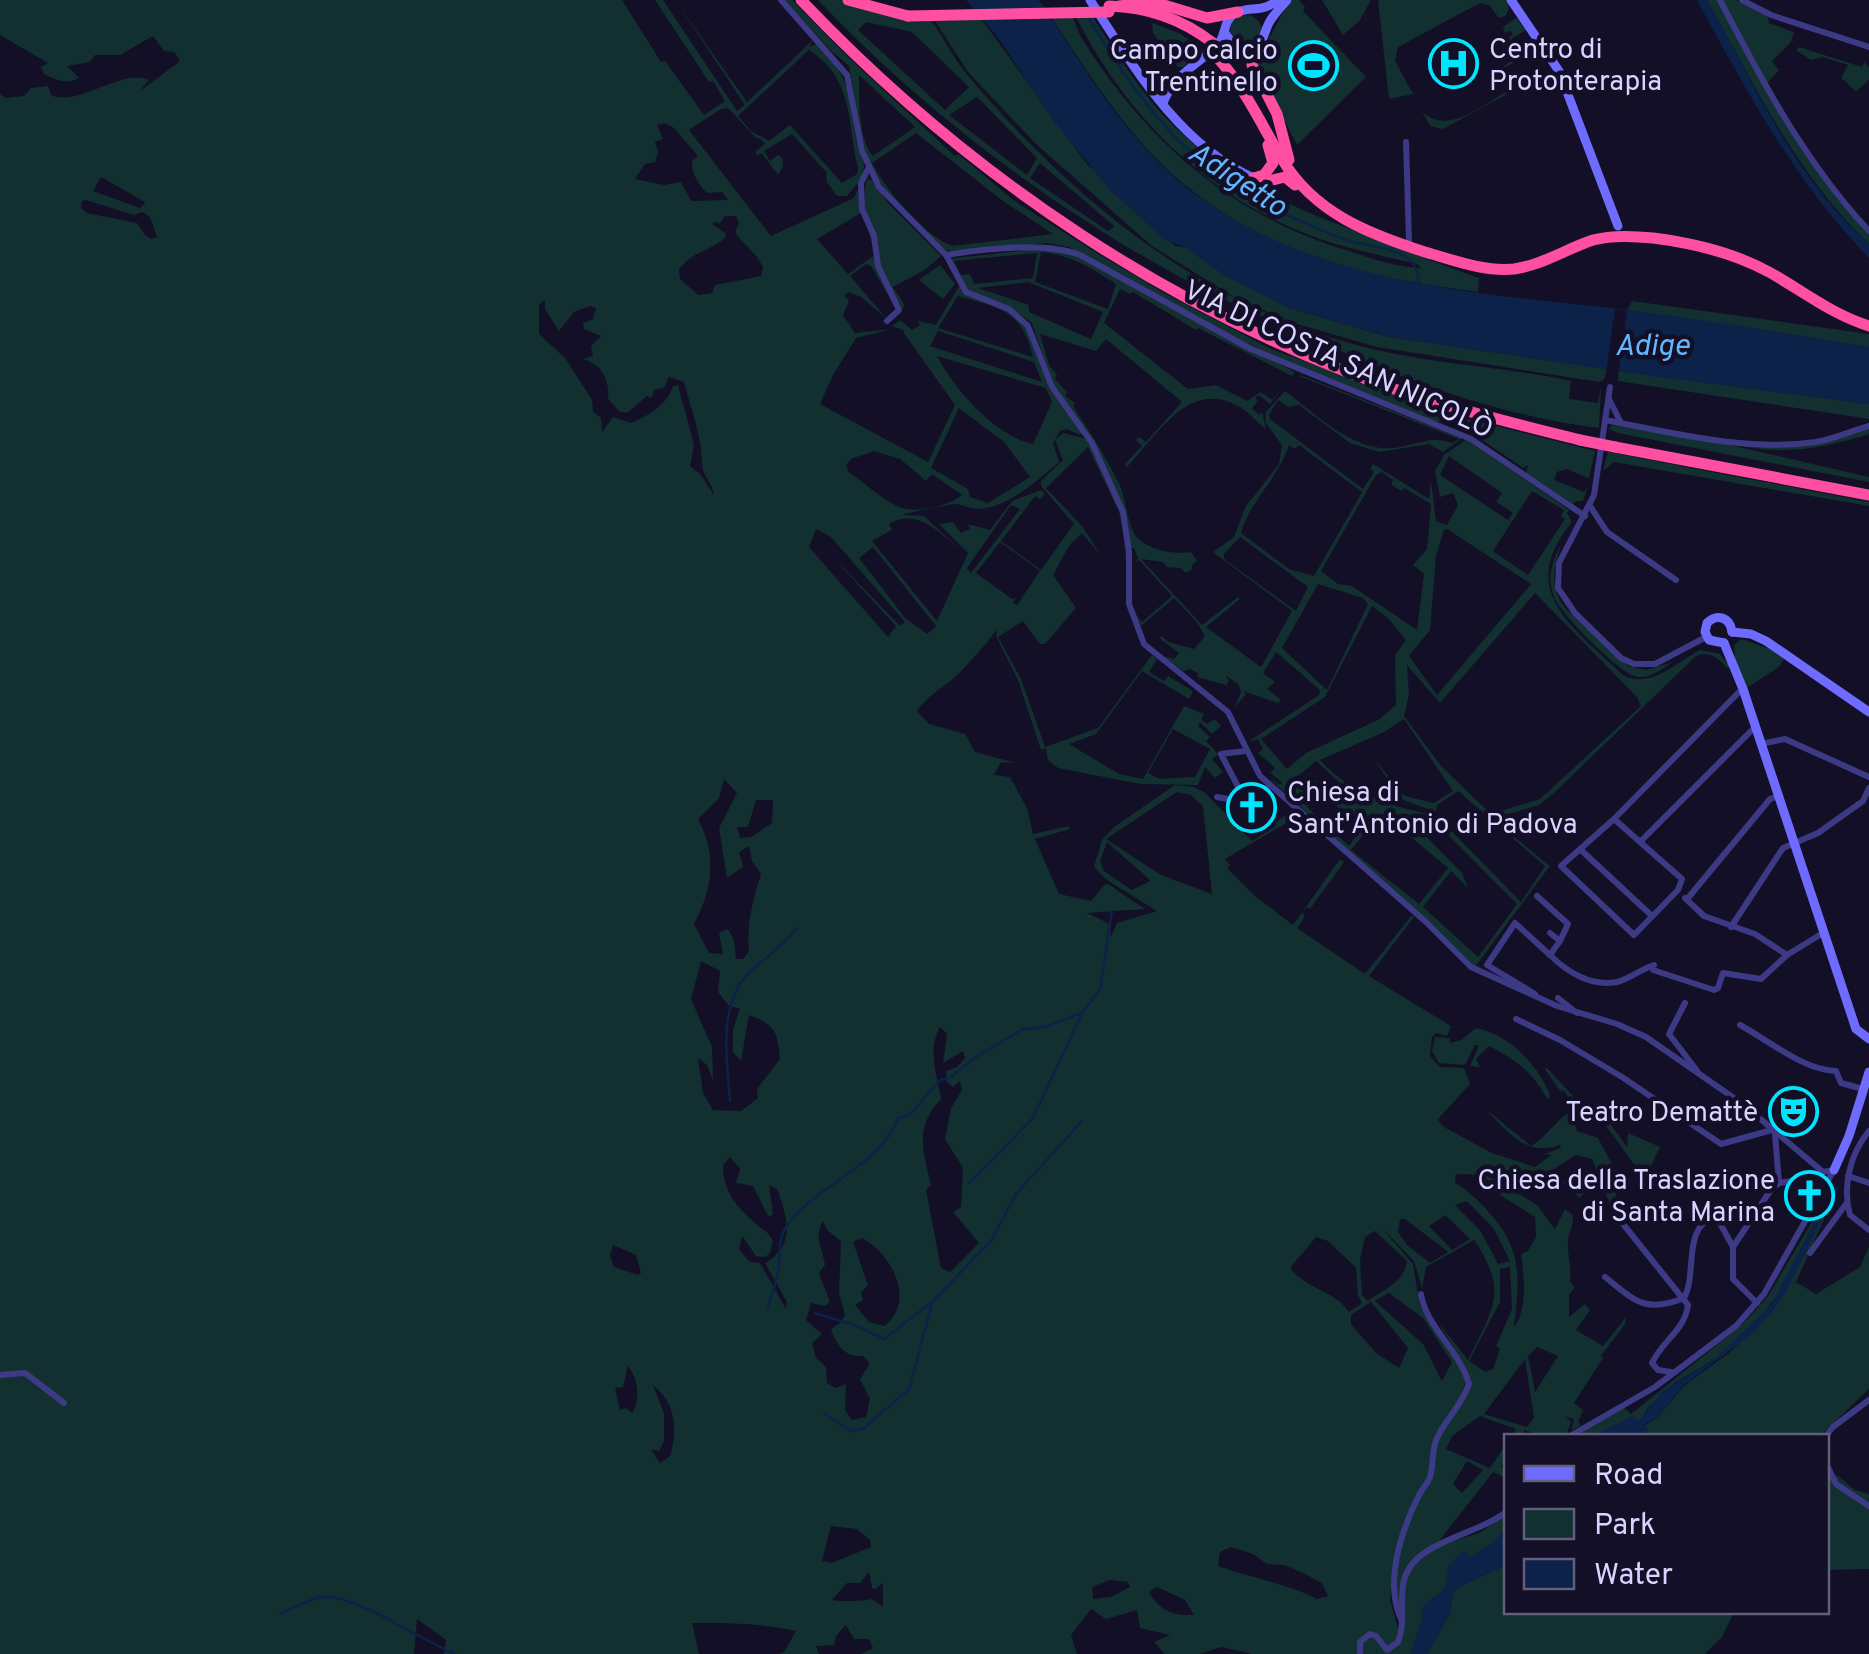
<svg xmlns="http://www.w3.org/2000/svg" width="1869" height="1654" viewBox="0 0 1869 1654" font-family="Overpass,sans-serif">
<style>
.green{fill:#12302f;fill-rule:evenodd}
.water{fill:#0c2248}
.pier{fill:#130f26}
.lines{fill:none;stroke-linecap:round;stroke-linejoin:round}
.stream{stroke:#0c2248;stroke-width:2.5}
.street{stroke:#3d3a85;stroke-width:6}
.secondary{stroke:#6f6bff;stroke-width:9}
.highway{stroke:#ff4fa3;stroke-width:11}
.highway-bridge{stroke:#ff4fa3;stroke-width:11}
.labels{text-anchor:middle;stroke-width:9;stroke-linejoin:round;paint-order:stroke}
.poi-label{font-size:28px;fill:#d9d4ff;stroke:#130f26;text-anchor:end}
.street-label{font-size:28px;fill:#d9d4ff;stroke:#130f26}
.water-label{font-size:30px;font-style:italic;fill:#62b6ff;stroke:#130f26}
</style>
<rect width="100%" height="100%" fill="#130f26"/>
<g class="green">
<path d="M 0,0 L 622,0 L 661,62 L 665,61 L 704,115 L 725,101 L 713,81 L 709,82 L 655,0 L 663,0 L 737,111 L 745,105 L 675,0 L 747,102 L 812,41 L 810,47 L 816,44 C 851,76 848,94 856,137 C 857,147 865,159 864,168 C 863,179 854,188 847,196 L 837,196 L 827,182 L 826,172 L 792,134 L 764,151 L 770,161 L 778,155 L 782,158 L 783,167 L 778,175 L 762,153 L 757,155 L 755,152 L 765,144 L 762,140 L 755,137 L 728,108 L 721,109 L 689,130 L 771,236 L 854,198 L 859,187 L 861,213 L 817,239 L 848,274 L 873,256 L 897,310 L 871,266 L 866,264 L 850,276 L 887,319 L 861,297 L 848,292 L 845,296 L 849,301 L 843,315 L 855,333 L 892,329 L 856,338 L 833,375 L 820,404 L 928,462 L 955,405 L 903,332 L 905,331 L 892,326 L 900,320 L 912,330 L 920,325 L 918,321 L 936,325 L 959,286 L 968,295 L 1003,307 L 1024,323 L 1050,390 L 1084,433 L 1080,435 L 1067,429 L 1060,431 L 1053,443 L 1059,462 C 1037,481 1009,507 978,509 C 970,509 964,505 956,504 C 950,504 907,513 903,515 L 924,516 L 962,551 C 940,533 917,507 889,524 L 892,530 L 872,541 L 937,621 L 968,553 L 939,524 L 953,522 L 961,533 L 970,529 L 968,524 L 990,530 L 1012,501 L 1041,490 L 1045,494 L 1040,499 L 1035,496 L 1001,541 L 1041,570 L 1074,524 L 1082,533 L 1069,546 L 1053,575 L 1076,608 L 1045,644 L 1040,644 L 1023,621 L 998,637 L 1021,679 L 1045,747 L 1098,728 L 1152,655 L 1157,659 L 1149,672 L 1164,681 L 1168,676 L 1193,691 L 1189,699 L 1142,671 L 1096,734 L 1069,744 L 1119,774 L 1143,779 L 1184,706 L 1204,714 L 1201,720 L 1207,724 L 1215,719 L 1221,726 L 1212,734 L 1200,722 L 1198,726 L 1210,737 L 1206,741 L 1218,754 L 1212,759 L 1223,772 L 1215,778 L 1205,767 L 1198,785 L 1140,784 L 1058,768 L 1048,760 L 1046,748 L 1041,750 L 1018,680 L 996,636 L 997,629 C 993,637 962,671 954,678 C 940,690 927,696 917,711 L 929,724 L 965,734 L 975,752 L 1016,763 L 1001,762 L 994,775 L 1010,777 L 1027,808 L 1033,834 L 1069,826 L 1070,829 L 1035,839 L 1059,894 L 1091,901 L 1104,885 L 1108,884 L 1145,909 L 1087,913 L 1110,924 L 1111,937 L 1117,923 L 1157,911 L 1107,880 L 1094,867 L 1102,840 L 1114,827 L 1175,785 L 1193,787 L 1204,792 L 1252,841 L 1276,826 L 1275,823 L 1292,810 L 1295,813 L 1291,820 L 1225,859 L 1230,865 L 1227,868 L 1255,896 L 1293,925 L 1340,859 L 1344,862 L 1310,909 L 1307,907 L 1302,913 L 1305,916 L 1297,928 L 1365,974 L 1412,915 L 1414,917 L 1369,976 L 1451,1026 L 1447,1036 L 1436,1033 L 1432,1037 L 1430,1056 L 1440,1067 L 1464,1068 L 1470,1084 L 1438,1119 L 1442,1126 L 1492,1153 L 1535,1167 L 1551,1155 L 1545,1154 L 1561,1148 L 1560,1145 C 1527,1157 1508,1133 1487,1110 L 1531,1146 C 1546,1137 1558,1118 1574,1109 L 1564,1090 L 1560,1091 L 1545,1069 L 1547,1068 L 1586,1110 L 1575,1123 L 1577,1131 L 1598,1138 L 1622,1182 L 1611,1206 L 1592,1159 L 1576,1155 L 1546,1174 L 1579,1187 L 1584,1178 L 1584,1193 L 1579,1198 C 1567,1181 1550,1176 1531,1183 L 1508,1174 L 1504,1179 L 1510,1189 L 1536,1204 L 1555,1229 L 1565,1209 L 1572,1214 C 1575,1226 1570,1228 1568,1239 C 1567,1255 1572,1267 1570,1282 L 1575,1287 L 1569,1295 L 1569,1317 L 1585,1304 L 1590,1310 L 1576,1330 L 1603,1346 L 1626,1317 L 1625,1324 L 1601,1356 L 1603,1358 L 1574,1403 L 1583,1410 L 1578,1422 L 1581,1425 L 1571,1431 L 1574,1419 L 1565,1417 L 1571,1421 L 1566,1436 L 1538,1436 L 1525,1430 L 1520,1436 L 1512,1436 L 1516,1429 L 1480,1416 L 1452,1436 L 1446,1449 L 1490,1468 L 1506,1444 L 1506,1458 L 1501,1467 L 1506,1471 L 1506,1478 L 1493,1472 L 1439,1541 L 1411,1562 L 1404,1576 L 1398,1609 C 1387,1584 1407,1519 1420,1495 C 1424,1488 1429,1484 1432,1475 C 1436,1463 1433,1450 1439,1437 C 1449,1418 1465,1405 1471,1384 L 1465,1366 L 1438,1322 L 1468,1360 C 1492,1309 1510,1293 1474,1240 L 1426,1267 L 1422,1288 L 1414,1261 L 1381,1227 L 1413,1264 L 1420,1306 L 1461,1366 L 1466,1382 L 1458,1405 L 1436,1436 L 1427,1481 L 1416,1498 L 1393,1566 L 1390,1600 L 1400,1635 L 1392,1647 L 1387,1648 L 1377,1635 L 1369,1633 L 1358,1643 L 1359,1654 L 1252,1654 L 1221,1647 L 1200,1654 L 1165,1654 L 1154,1642 L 1170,1635 L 1140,1628 L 1137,1610 L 1106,1619 L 1091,1609 L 1071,1635 L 1077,1654 L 861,1654 L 873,1648 L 869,1639 L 854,1639 L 846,1625 L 836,1636 L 834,1645 L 816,1646 L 819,1654 L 779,1654 L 784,1652 L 796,1631 C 761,1623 728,1623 692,1623 L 699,1654 L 444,1654 L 446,1640 L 417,1619 L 414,1654 L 0,1654 L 0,94 L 6,98 L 24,96 L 31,88 L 48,86 L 51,95 C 78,108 122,67 149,80 L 139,92 L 180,61 L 174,52 L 164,51 L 153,36 L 120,55 L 95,55 L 90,62 L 67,66 L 79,78 C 67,85 56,80 44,74 L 41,67 L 48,63 L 0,35 ZM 809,50 C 854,79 847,121 858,168 L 857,174 L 842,183 L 790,125 L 769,141 L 751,131 L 738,116 ZM 665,123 L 674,128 L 698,156 L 692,161 C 691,173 698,184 707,193 L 722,192 L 728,200 L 691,201 L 681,182 L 664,185 L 635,179 L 645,164 L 655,162 L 658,152 L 655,142 L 663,139 L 657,125 ZM 101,177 L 145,202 L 145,203 L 140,208 L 93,191 ZM 86,200 L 134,215 L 142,212 L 150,217 L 157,237 L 151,239 L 145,235 L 137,223 L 87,213 L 81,208 L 82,201 ZM 725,216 L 736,216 L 739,223 L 735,232 C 744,246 757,252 763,268 L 761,276 L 715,285 L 712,293 L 698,295 L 680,279 L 679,270 C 691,251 710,252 726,237 L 725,233 L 713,225 L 713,222 L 720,223 ZM 958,296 C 1000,308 1022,310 1033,357 L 938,328 ZM 545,300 L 545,309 L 559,331 L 574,312 L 590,306 L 596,308 L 593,319 L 583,323 L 584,329 L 601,336 L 591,346 L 593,356 L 583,359 C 602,365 610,380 608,399 L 619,411 L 627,413 L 647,396 L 651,398 L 655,389 L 664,388 L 669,377 L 684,382 C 691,409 702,437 702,464 C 702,476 713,483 714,495 L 701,475 L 690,466 L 694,445 L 678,385 L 673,386 C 668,404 648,416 631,423 L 613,417 L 602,432 L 601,418 L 593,411 L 592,400 L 565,358 L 539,334 L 539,305 ZM 938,331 L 1034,362 L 1042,382 L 930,346 ZM 937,356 L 1046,388 L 1052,402 L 1033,444 C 994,435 955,390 937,356 ZM 959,408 L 1004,442 L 1030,477 L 988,503 L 970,497 L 968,489 L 931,468 ZM 874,451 L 900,459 L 926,481 L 932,474 L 962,495 C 949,506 917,513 902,508 C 885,502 865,483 849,472 L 846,466 L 851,459 ZM 1011,505 L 1020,509 L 971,573 L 967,568 ZM 816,529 L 831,537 L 905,622 L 900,626 L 829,553 L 896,626 L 888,637 L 809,547 ZM 1000,542 L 1040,571 L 1017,605 L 1013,603 L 1016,598 L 1012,599 L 976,573 ZM 873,547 L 936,626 L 927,634 L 906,619 L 859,558 ZM 1173,729 L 1210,749 L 1195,777 L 1159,779 L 1148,773 ZM 724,779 L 737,793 L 719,828 L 727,878 L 743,867 L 739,852 L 749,846 L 752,861 L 761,874 C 753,899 746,926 749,951 L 743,959 L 736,959 L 734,940 L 728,929 L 719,933 L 723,954 L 709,953 L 694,924 C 713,889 717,854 698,819 L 719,798 ZM 1177,792 L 1191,795 L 1203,806 L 1212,894 L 1161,875 L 1106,839 ZM 756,800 L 773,800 L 772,823 L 751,837 L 740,838 L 737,827 L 748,827 ZM 1107,842 L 1150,880 L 1150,881 L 1132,890 L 1104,871 L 1100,861 ZM 701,961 L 720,971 L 718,992 L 728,1005 L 740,1009 L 733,1029 L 733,1052 L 741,1061 L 749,1015 C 775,1024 778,1033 780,1059 L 757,1089 L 758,1098 L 741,1111 L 713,1110 L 703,1093 L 698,1058 L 707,1065 L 713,1080 L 712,1047 L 691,999 ZM 940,1027 L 947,1034 L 943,1063 L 963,1051 L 965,1058 L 957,1067 L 946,1071 L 947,1082 L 953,1087 L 960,1081 L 962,1090 L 951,1108 L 945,1139 L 963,1168 L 961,1207 L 953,1212 L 979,1243 L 950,1272 L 941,1268 L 926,1190 L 931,1185 C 923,1150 914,1128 941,1099 C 937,1073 927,1051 940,1027 ZM 730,1157 L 740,1169 L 736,1183 L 753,1186 L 768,1216 L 773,1215 L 769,1185 L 777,1189 C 788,1219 796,1245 765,1263 L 787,1302 L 786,1309 L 760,1263 L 750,1262 L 739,1250 L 742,1236 L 756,1256 L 765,1257 L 770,1253 L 773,1241 C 768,1231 763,1230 755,1223 C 736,1206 723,1191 723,1165 ZM 1456,1174 L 1483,1175 L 1500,1195 L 1535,1217 L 1536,1237 L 1528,1251 L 1521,1254 C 1524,1275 1528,1310 1514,1327 C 1520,1278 1523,1248 1486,1209 C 1476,1199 1468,1190 1455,1183 ZM 1467,1201 L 1494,1229 L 1510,1261 L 1498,1264 L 1480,1230 L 1455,1205 ZM 1445,1215 L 1470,1239 L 1452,1250 L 1429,1226 ZM 1400,1219 L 1405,1219 L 1448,1252 L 1430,1263 L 1407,1245 L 1398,1232 ZM 823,1221 L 827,1230 L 841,1241 L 839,1293 L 845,1315 L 839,1324 L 831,1329 C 836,1344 845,1358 863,1356 L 870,1363 L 860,1379 L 870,1399 L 866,1417 L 852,1420 L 845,1410 L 846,1384 L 836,1388 L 827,1383 L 826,1367 L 816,1358 L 812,1343 L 822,1334 L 806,1320 L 811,1303 L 825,1306 L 830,1302 L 819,1273 L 825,1265 C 823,1249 813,1237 823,1221 ZM 1375,1231 L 1407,1261 C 1404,1283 1384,1289 1368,1301 L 1362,1295 L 1360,1260 L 1365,1237 ZM 1316,1237 L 1328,1241 L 1356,1268 L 1358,1296 L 1362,1303 L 1349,1312 C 1332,1288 1308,1291 1290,1268 ZM 862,1238 C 892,1255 916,1299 885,1326 L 869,1322 L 855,1305 L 863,1300 L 861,1293 L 868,1285 L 853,1242 ZM 613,1245 L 636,1255 L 641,1273 L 638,1275 L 614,1267 L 610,1256 ZM 1510,1267 L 1512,1309 L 1496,1346 L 1500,1349 L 1493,1369 L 1485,1372 L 1469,1361 L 1500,1302 L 1500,1269 ZM 1389,1293 L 1423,1318 L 1452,1362 L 1442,1381 L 1423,1344 L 1375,1301 ZM 1371,1302 L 1408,1348 L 1399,1368 L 1376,1353 L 1351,1324 L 1351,1315 ZM 1537,1347 L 1558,1356 L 1535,1392 L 1528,1356 ZM 1525,1359 L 1534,1418 L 1527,1427 L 1484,1414 ZM 628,1366 C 638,1378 641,1399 632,1413 L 626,1408 L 620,1410 L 615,1388 L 623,1387 ZM 653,1385 C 676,1403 678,1430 670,1456 L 660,1463 L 651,1449 L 659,1451 L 664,1441 L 664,1413 ZM 1467,1461 L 1483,1470 L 1462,1493 L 1453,1484 ZM 831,1526 L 857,1529 L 870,1540 L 871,1547 L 832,1563 L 822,1561 ZM 1231,1547 L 1253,1554 L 1267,1564 L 1284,1565 L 1301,1572 L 1322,1583 L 1328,1596 L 1317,1599 C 1285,1583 1251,1578 1218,1566 L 1220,1552 ZM 869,1572 L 872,1588 L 875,1589 L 883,1583 L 883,1607 L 872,1599 C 865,1601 839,1602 832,1600 L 847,1583 L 860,1583 ZM 1110,1580 L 1128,1582 L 1130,1587 L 1111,1597 L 1093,1599 L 1092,1587 ZM 1157,1587 L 1185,1600 L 1194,1615 C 1173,1616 1160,1611 1149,1592 Z"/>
<path d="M 784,0 L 792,0 L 851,60 L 955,156 L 958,154 L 1016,202 L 1092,250 L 1164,293 L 1271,349 L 1446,413 L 1595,451 L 1589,478 L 1566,469 L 1557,472 L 1554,480 L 1584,492 L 1588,485 L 1583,501 L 1576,501 L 1573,504 L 1526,473 L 1528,465 L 1523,468 L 1459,424 L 1433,421 L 1285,362 L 1198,319 L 1069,247 L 1047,243 L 959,252 L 945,250 L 887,194 L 870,166 L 860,133 L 849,66 L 831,51 ZM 859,75 L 915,127 L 873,156 C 858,139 859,97 859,75 ZM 916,133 L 1003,201 L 1053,234 L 952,246 C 922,234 887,191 872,163 Z"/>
<path d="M 818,0 L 841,0 L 856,7 L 931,20 C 944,38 955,61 969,77 C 1078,205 1210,312 1377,350 C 1441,365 1507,367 1571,381 L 1569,399 L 1598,403 L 1601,387 L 1599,428 C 1497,416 1395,377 1303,334 C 1271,319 1237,307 1206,291 C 1064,217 929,117 818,0 ZM 866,22 L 912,32 L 969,87 L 945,110 L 858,30 ZM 977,97 L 1037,158 L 1027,175 L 949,115 ZM 1040,163 L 1114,226 L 1114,227 L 1108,231 L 1030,178 Z"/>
<path d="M 1292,0 L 1299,0 L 1305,7 L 1303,11 L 1366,77 L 1297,145 L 1258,68 L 1258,55 C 1272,38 1277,18 1292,0 Z"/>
<polygon points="1322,0 1371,0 1360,20 1343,35"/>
<polygon points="1378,0 1506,0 1509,7 1506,16 1499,18 1490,6 1480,3 1398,47 1395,61 1413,94 1389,99"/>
<path d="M 1707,0 L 1719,0 C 1764,86 1801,161 1869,233 L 1869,244 C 1797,176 1755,86 1707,0 Z"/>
<polygon points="1721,0 1736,0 1768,17 1769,23 1794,32 1791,42 1772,61 1779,70 1767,83"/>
<circle cx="1246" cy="31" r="16"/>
<path d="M 1092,16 C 1112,46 1131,77 1154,105 C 1225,187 1326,224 1427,254 L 1429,260 L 1479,278 L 1478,292 C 1429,285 1366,277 1319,260 C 1256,238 1191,198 1146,148 C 1110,108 1081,62 1051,17 L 1072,17 C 1076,23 1077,30 1081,37 C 1144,139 1230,215 1346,250 C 1370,258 1395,267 1421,268 L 1417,264 C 1385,256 1351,250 1320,239 C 1211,201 1127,118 1076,17 Z"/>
<path d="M 1516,18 L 1526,30 L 1512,38 L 1522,58 L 1504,68 L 1516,89 L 1443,129 L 1430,126 L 1422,111 C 1447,137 1484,104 1509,90 L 1505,81 L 1501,82 L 1497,71 L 1517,57 L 1509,37 L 1513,34 L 1510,31 L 1505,33 L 1503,27 Z"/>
<polygon points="982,20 1087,164 1175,246 1185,247 1226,276 1289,308 1389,337 1607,369 1604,380 1599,382 1377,347 1290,322 1234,297 1152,246 1037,145 968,72 935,21"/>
<polygon points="1152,23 1179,33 1204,50 1183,67 1178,67 1153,33"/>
<polygon points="1799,47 1862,67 1864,62 1869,67 1869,80 1856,91 1841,78 1848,65 1822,57 1811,60 1796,50"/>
<path d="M 869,174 L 868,180 L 871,179 L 889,204 L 941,256 L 923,271 L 893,287 L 905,306 L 902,309 C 882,278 853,209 869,174 Z"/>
<path d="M 1044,248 L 1068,252 L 1295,372 L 1270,404 L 1259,395 L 1255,398 L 1258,401 L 1252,408 L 1259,415 L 1262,412 L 1266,429 C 1258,424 1252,415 1243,409 C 1191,375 1159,433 1127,467 L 1125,464 L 1142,446 L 1136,440 L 1139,437 L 1146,442 L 1182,402 L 1106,339 L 1096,351 L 1040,334 L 1049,365 L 1057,375 L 1055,379 L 1067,392 L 1065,396 L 1075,403 L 1073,406 C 1090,433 1108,459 1121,488 C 1126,502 1127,520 1134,533 C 1144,550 1174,555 1191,552 L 1197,561 L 1191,566 L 1193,569 L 1186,573 L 1181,568 L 1167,567 L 1163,562 L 1141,559 L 1202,625 L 1238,597 L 1240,599 L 1206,627 L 1261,667 L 1292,611 L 1213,552 L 1234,537 L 1246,506 L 1279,464 L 1282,445 L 1265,422 L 1266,412 L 1285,391 C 1313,412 1345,444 1381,448 C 1406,451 1429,433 1452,443 L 1459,439 L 1299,376 L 1300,375 L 1462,438 L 1443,452 L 1429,444 L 1379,452 L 1350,443 L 1299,405 L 1289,407 L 1278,400 L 1269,415 L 1270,419 L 1363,489 L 1374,472 L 1370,469 L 1373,464 L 1429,499 L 1431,481 L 1436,521 L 1447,525 L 1458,505 L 1453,493 L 1440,497 L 1435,471 L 1444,455 L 1467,439 L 1569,510 L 1567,513 L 1572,522 C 1514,592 1575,628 1624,676 C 1653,688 1675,663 1700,650 L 1720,654 L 1726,662 L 1729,662 L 1732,667 L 1727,668 C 1718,658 1710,651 1696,656 L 1553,794 L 1539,805 L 1492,819 L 1550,866 L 1475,967 L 1269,778 L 1280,785 L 1282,782 L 1270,773 L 1275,768 L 1258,753 L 1263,749 L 1258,739 L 1248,742 L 1319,695 L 1320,690 L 1276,652 L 1263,673 L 1275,682 L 1267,689 L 1281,700 L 1278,703 L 1243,691 L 1246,694 L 1234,708 L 1241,692 L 1238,684 L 1225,675 L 1229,681 L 1226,685 L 1197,677 L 1198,673 L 1190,669 L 1183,671 L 1163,656 L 1174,659 L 1179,653 L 1159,638 L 1162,636 L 1168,642 L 1194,649 L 1205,636 L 1196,621 L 1174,598 L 1141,626 L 1136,615 L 1142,622 L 1172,596 L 1139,560 L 1136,562 L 1138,558 L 1134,548 L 1130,548 L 1128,523 L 1105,469 L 1052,384 L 1032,323 L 1007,306 L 967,291 L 948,259 ZM 1041,252 C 1071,255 1091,268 1116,284 L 1108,309 L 1035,282 ZM 1037,253 L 1033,278 L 974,284 L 970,274 L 961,275 L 954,261 ZM 1028,282 L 1103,312 L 1091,339 L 1029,312 L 1029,305 L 978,288 ZM 1120,289 L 1130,294 L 1133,292 L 1196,330 L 1198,328 L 1292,376 L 1272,400 L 1261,392 L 1247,401 L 1216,385 L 1188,389 L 1104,323 ZM 1289,445 L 1295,449 L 1299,445 L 1362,492 L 1314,576 L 1289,569 L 1241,533 C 1250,501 1279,477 1289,445 ZM 1449,456 L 1502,493 L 1496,502 L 1513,513 L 1508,520 L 1440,475 ZM 1382,472 L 1393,480 L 1391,485 L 1402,491 L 1404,488 L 1431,504 L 1427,549 L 1413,565 L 1424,574 L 1417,630 L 1352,586 L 1338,584 L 1321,571 L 1376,475 ZM 1532,491 L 1564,510 L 1561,516 L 1565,519 L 1528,575 L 1493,551 ZM 1447,529 L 1531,584 L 1437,695 L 1409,656 L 1430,630 L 1436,556 L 1444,530 ZM 1240,537 L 1308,587 L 1296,611 L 1224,559 L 1224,554 ZM 1318,584 L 1363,598 L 1368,604 L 1327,690 L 1282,648 ZM 1535,593 L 1637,697 L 1641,706 L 1540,799 L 1491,814 L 1441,766 L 1404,716 L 1409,695 L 1407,665 L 1440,703 ZM 1372,606 L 1388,618 L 1406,640 L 1395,655 L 1396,705 L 1378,720 L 1306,753 L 1287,769 L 1261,739 L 1325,697 ZM 1404,719 L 1453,791 L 1434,803 L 1405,796 L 1374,759 L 1401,799 L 1436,812 L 1437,805 L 1458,791 L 1545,866 L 1521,902 L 1436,815 C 1396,809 1349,793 1320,760 L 1384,732 ZM 1316,761 L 1355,797 L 1346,805 L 1339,798 L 1336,801 L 1315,780 L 1312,783 L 1361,829 L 1349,846 L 1307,807 L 1315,799 L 1294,779 ZM 1371,825 L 1399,827 L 1448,868 L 1419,904 L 1351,850 ZM 1443,830 L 1517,904 L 1478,957 L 1423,907 L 1451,871 L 1468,888 L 1462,873 L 1422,832 Z"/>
<polygon points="940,265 955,284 943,299 919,280"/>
<polygon points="1632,301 1869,334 1869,347 1627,311"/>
<polygon points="1618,371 1869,404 1869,419 1618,381"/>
<polygon points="1612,425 1722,443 1869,477 1869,482 1618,433 1609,429"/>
<path d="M 1869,428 L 1869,434 C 1822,449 1781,456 1732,444 L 1805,445 Z"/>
<path d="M 1063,433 L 1087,439 C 1110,486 1125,511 1126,565 L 1122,518 L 1088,447 L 1046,488 L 1082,526 L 1100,554 L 1041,486 L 1041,481 L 1063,460 L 1055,440 Z"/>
<polygon points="1608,452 1869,502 1869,506 1614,462 1603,471"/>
<path d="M 1561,545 C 1553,569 1549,589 1567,610 L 1628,666 L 1646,670 L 1673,662 C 1662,669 1651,678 1638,677 C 1620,675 1561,614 1554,597 C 1547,579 1551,562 1561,545 Z"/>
<polygon points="1741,639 1770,649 1784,659 1779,667 1748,687 1749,698 1735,659 1734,645"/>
<path d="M 1476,1028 C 1509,1035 1537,1063 1550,1095 L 1548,1100 C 1533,1072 1516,1060 1489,1046 L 1476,1059 L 1480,1067 L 1470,1066 L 1479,1045 L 1475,1045 L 1465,1065 L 1439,1063 L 1432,1051 L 1435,1037 L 1450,1038 L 1450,1043 L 1461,1040 Z"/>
<polygon points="1606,1118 1627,1147 1628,1133 1660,1147 1647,1174 1638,1170 1607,1127"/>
<polygon points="1833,1186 1778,1294 1756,1323 1715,1359 1676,1382 1648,1408 1639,1422 1593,1436 1573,1436 1622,1406 1631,1414 1742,1325 1768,1296"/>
<polygon points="1838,1188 1796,1282 1816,1294 1860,1267 1869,1247 1869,1389 1820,1436 1644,1436 1648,1430 1644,1426 1658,1417 1685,1385 1729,1353 1773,1310"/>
<polygon points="1837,1475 1855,1490 1869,1494 1869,1569 1827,1570 1827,1481"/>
<polygon points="1506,1514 1506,1528 1496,1540 1470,1558 1463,1551 1449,1566 1446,1587 1422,1608 1423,1616 1411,1654 1362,1654 1361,1643 1372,1635 1387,1652 1398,1644 1406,1577 1413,1564 1435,1548 1481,1532"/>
<polygon points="1506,1565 1506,1612 1734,1612 1722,1637 1705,1654 1427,1654 1449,1616 1453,1593 1462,1585"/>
</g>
<g class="water">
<path d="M 966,0 L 1039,0 C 1084,67 1129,145 1195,194 C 1319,286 1482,293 1629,310 C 1709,320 1789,334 1869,347 L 1869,404 L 1652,376 L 1390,337 L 1289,308 L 1226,276 L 1185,247 L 1166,241 L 1110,190 L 1053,120 L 997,36 Z"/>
<path d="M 1697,0 L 1707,0 C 1754,84 1795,179 1869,244 L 1869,258 C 1795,182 1747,92 1697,0 Z"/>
<polygon points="1833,1186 1838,1188 1786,1292 1773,1310 1753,1333 1684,1385 1658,1417 1644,1425 1648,1430 1644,1436 1593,1436 1632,1416 1639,1421 1663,1391 1715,1359 1772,1304"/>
<polygon points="1506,1528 1506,1565 1462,1585 1453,1593 1449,1616 1427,1654 1411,1654 1423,1616 1421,1608 1446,1587 1448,1566 1464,1550 1470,1558 1496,1540"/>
</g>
<polygon class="pier" points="1615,309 1627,311 1618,376 1606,374"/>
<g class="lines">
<g class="stream">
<path d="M 1089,18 C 1144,111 1195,175 1296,219 C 1313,226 1329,234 1346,240 C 1365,246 1398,247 1412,262 C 1417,268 1418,276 1419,284"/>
<path d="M 730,1101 C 727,1060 717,1004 750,972 C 767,956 783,946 797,928"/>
<polyline points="969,1183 1033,1118 1082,1013 1100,989 1112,911"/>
<path d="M 767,1310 C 772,1295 777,1280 779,1265 C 780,1250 778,1240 786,1227 C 814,1185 880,1168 898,1118 L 910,1115 L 940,1080 L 949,1078 L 979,1055 L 1023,1029 L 1045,1027 L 1082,1013"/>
<polyline points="815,1313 857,1326 884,1339 932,1302 991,1241 1016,1194 1082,1121"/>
<polyline points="824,1413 851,1431 863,1429 909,1389 932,1304"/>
<path d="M 280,1614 C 293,1609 311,1597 325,1597 C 358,1596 421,1640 455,1654"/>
</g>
<g class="street">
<path d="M 781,0 L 847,75 L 862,151 L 879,187 L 946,255 C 984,249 1045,241 1080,255 L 1251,349 L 1471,439 L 1585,516"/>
<path d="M 1720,0 C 1763,83 1805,162 1869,231"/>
<polyline points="1742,0 1771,15 1869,47"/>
<polyline points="1406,142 1409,241"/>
<polyline points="868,169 861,183 862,209 874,236 878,266 899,310 887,321"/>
<polyline points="946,255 966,292 1009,309 1028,326 1052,387 1092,443 1123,512 1129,552 1129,604 1144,644 1228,712 1260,776 1426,922 1471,967 1557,1006 1617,1024 1646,1037 1744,1105 1823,1172 1834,1170 1764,1294 1736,1326 1655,1387 1570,1436"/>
<polyline points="1610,387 1594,495 1559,563 1558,588 1575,613 1621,658 1634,664 1655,664 1706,637"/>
<polyline points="1609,399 1621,423"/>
<path d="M 1605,420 C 1674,433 1746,452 1816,442 C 1834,439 1851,431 1869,426"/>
<polyline points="1590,506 1607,532 1676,580"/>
<polyline points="1761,744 1785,739 1869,777"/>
<polyline points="1217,797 1228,799 1239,808 1247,804 1221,754 1245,751"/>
<polyline points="1264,806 1259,795 1270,785"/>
<polyline points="1614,819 1682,879 1678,890 1634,935 1561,866 1614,819 1742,689"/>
<polyline points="1641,841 1755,727"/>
<polyline points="1581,850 1652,916"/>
<polyline points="1537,896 1568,924 1560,941"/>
<polyline points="1685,898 1704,916 1755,934 1787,955"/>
<polyline points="1688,898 1770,799 1778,796"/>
<polyline points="1731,927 1783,848 1818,833 1863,801 1869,788"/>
<path d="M 1550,955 C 1567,972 1591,987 1617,982 C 1630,979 1641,969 1654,965"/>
<polyline points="1653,970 1714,990 1718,988 1723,973 1761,979 1787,955 1823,933"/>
<polyline points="1535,994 1487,965 1515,923 1550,955 1560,941 1550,933"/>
<polyline points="1558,998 1577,1013"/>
<polyline points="1685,1003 1669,1034 1698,1072"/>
<polyline points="1516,1019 1560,1040 1622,1077 1721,1144 1772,1130"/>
<path d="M 1740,1025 C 1768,1040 1803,1070 1836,1071 L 1841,1083 L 1863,1089"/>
<path d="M 1869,1131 C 1850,1154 1842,1187 1850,1215 L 1869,1230"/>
<polyline points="1775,1134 1779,1183"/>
<polyline points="1848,1176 1869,1183"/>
<path d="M 1623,1224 L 1688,1305 C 1685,1330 1662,1341 1652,1363 L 1658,1370 L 1671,1372"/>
<polyline points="1810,1253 1846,1204"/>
<path d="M 1605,1277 C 1634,1300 1645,1314 1684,1298 C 1698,1273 1681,1227 1716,1216 L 1733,1247"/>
<polyline points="1757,1303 1733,1279 1733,1247 1770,1191 1779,1183 1810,1178 1823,1172"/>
<polyline points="0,1375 25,1373 64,1403"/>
<polyline points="1826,1436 1833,1427 1869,1400"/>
<polyline points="1826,1463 1836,1484 1869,1506"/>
<path d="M 1401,1619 C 1384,1582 1401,1532 1418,1497 C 1421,1490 1427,1485 1430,1477 C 1434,1464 1431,1451 1437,1438 C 1446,1419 1462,1405 1469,1384 C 1460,1351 1425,1325 1421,1294"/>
<path d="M 1360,1654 L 1360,1642 L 1370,1634 L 1376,1636 L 1387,1650 L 1398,1642 C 1406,1623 1399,1600 1404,1580 C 1414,1541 1476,1536 1506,1512"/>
</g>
<g class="secondary">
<path d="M 1090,0 C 1133,66 1179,145 1254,178"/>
<polyline points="1511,0 1559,71 1618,226"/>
<path d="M 1225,33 L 1236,49 C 1265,57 1260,38 1270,21 C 1275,13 1281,7 1287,0"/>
<path d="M 1163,103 C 1173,76 1196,65 1216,47 C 1227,37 1222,22 1234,14 C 1248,5 1261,14 1278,0"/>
<polyline points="1732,632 1751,634 1766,641 1869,712"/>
<polyline points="1724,643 1743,689 1856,1029 1869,1039"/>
<path d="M 1724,643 L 1709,640 L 1705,632 L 1707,623 C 1717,613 1730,617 1732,632"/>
<polyline points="1834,1170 1849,1136 1869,1072"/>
</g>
<g class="highway">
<path d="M 801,0 C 969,177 1179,319 1412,395 C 1467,412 1524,426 1580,440"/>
<polyline points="848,0 908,16"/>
<path d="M 1109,6 C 1148,7 1182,19 1213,43"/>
<polyline points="1119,6 1154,2 1207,18 1238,12"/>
<polyline points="1256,49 1252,65 1277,114 1289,160"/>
<path d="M 1217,57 C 1245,88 1261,124 1282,159 C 1314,213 1369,234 1425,252 C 1453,260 1485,272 1514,269 C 1542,265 1566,249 1593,240 C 1611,235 1634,236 1653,238 C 1693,243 1734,253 1769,272 C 1803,291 1831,314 1869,326"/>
<polyline points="1254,178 1264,182 1285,177 1295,185"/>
<polyline points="1254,178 1264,175 1273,163 1268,145"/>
<polyline points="1615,447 1869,495"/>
</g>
<g class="highway-bridge">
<polyline points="908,16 1109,12"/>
<polyline points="1213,43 1225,56"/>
<polyline points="1580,440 1615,447"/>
</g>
</g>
<defs>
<symbol id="hospital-ring" viewBox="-11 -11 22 22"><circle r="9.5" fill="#130f26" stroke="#00e5ff" stroke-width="1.5"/><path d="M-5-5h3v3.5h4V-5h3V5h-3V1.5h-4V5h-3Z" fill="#00e5ff"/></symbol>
<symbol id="stadium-ring" viewBox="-11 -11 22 22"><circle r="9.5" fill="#130f26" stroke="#00e5ff" stroke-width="1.5"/><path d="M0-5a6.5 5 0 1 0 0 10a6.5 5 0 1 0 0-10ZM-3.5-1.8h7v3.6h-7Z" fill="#00e5ff"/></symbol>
<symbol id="church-ring" viewBox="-11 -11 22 22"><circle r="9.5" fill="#130f26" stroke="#00e5ff" stroke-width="1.5"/><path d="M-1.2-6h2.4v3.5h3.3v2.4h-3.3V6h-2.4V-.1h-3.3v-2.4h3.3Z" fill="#00e5ff"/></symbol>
<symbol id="theatre-ring" viewBox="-11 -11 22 22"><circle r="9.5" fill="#130f26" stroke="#00e5ff" stroke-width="1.5"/><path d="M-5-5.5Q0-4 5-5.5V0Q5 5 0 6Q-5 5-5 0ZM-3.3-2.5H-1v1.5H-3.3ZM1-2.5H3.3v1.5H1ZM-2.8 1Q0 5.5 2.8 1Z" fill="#00e5ff"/></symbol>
</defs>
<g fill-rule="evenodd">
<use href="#hospital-ring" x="1426" y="36" width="55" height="55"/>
<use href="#stadium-ring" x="1286" y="38" width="55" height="55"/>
<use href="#church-ring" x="1224" y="780" width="55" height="55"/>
<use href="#theatre-ring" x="1766" y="1084" width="55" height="55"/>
<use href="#church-ring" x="1782" y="1168" width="55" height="55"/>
</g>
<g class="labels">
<g class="poi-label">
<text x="1489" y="58" text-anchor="start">Centro di<tspan x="1489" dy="32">Protonterapia</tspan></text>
<text x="1278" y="59">Campo calcio<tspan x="1278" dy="32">Trentinello</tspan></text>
<text x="1287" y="801" text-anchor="start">Chiesa di<tspan x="1287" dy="32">Sant'Antonio di Padova</tspan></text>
<text x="1758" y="1121">Teatro Demattè</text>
<text x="1775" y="1189">Chiesa della Traslazione<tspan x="1775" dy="32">di Santa Marina</tspan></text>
</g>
<g class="street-label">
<text transform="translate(1339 358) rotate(25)" y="10">VIA DI COSTA SAN NICOLÒ</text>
</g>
<g class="water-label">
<text transform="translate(1238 179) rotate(33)" y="10">Adigetto</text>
<text x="1652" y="355">Adige</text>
</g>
</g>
<rect x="1504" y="1434" width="325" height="180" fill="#130f26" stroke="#625e7d" stroke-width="2.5"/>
<rect x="1524" y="1466" width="50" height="15" fill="#6f6bff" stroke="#625e7d" stroke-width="2.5"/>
<text x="1594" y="1484" font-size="30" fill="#d9d4ff">Road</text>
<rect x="1524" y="1509" width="50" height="30" fill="#12302f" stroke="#625e7d" stroke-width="2.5"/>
<text x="1594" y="1534" font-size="30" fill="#d9d4ff">Park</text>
<rect x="1524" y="1559" width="50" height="30" fill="#0c2248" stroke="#625e7d" stroke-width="2.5"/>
<text x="1594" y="1584" font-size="30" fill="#d9d4ff">Water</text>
</svg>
